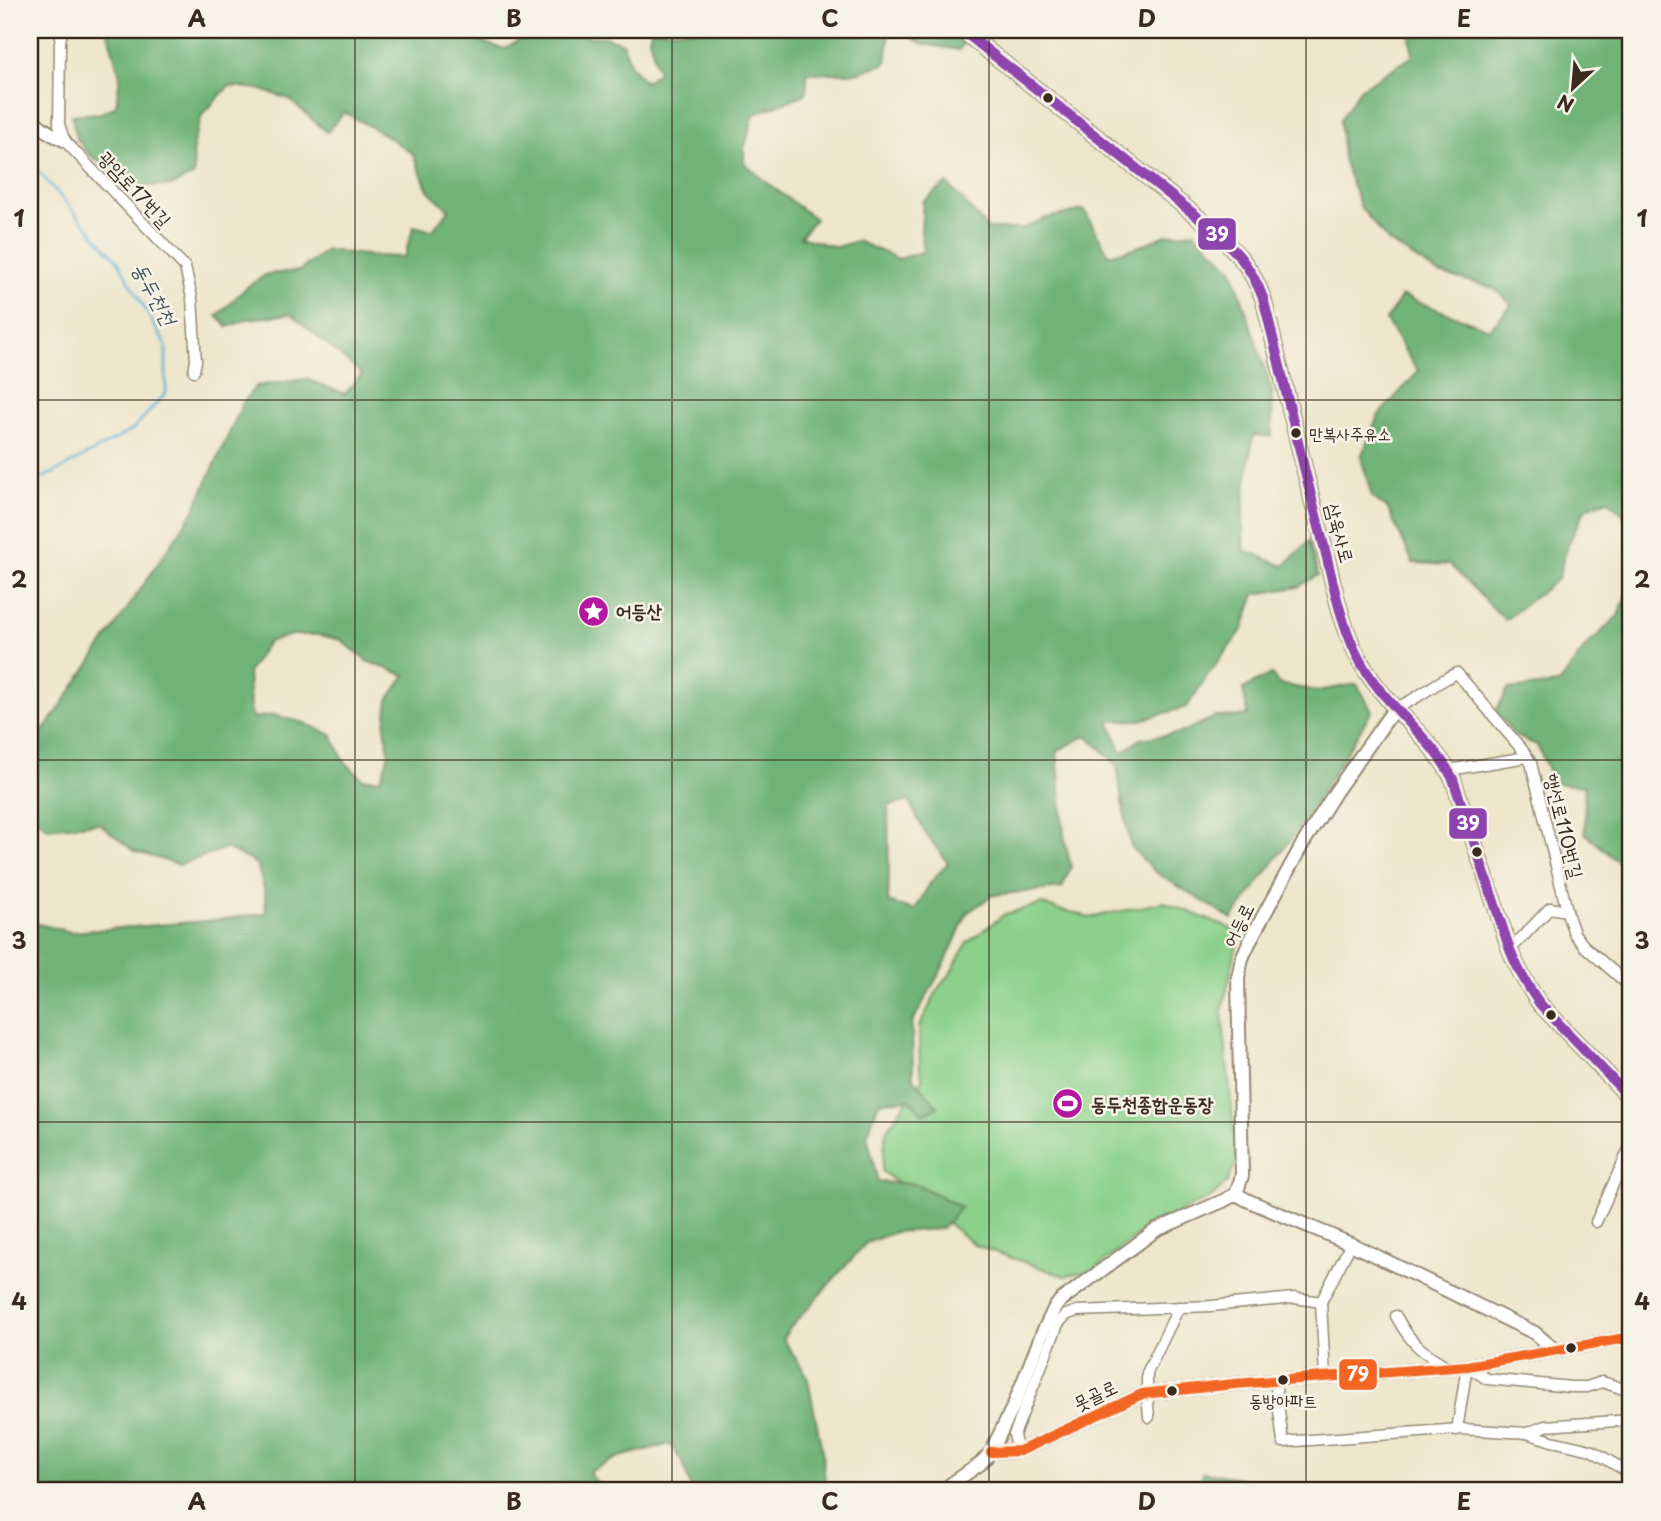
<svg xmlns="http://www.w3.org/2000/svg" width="1661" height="1521" viewBox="0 0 1661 1521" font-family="'Playpen Sans','Poor Story',sans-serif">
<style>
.green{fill:#8bd18c;stroke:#637e55;stroke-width:2}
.forest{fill:#70b378;stroke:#566e4b;stroke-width:2;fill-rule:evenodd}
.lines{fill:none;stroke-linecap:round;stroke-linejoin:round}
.stream{stroke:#5dafd8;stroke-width:2.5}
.minor-casing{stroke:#948874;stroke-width:13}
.tertiary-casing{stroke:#948874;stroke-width:16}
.secondary-casing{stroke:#948874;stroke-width:18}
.minor{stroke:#fff;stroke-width:10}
.tertiary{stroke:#fff;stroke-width:12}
.secondary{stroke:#fbe5cf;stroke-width:14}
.bus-1-casing{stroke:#f7f3e8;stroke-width:16}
.bus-2-casing{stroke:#f7f3e8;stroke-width:16}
.bus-1{stroke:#8e44ad;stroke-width:10}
.bus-2{stroke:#f26522;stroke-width:10}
.grid{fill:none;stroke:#3b2a1e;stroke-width:2;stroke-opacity:0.55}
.bus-dot{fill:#3b2a1e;stroke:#f7f3e8;stroke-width:2.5}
.labels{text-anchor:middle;stroke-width:5;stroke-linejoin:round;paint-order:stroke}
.bus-label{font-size:17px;fill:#3b2a1e;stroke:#f7f3e8;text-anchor:start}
.street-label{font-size:19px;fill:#3b2a1e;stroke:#f7f3e8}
.poi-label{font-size:19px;font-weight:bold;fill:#3b2a1e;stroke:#f7f3e8;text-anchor:start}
.water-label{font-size:21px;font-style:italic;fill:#47595f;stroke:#f7f3e8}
.line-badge{stroke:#f7f3e8;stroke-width:2.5}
.badge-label{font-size:19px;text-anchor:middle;font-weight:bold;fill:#fff}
.neatline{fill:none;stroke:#3b2a1e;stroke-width:2.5}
.grid-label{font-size:23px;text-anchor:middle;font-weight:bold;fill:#3b2a1e}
</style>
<rect width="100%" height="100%" fill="#f7f3e8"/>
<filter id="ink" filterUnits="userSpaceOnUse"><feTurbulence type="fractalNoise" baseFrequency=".0143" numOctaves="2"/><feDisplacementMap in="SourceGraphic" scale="14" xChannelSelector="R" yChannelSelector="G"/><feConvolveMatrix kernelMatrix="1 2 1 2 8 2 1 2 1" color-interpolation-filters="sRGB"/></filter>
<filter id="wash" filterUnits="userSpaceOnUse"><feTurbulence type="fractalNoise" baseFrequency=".00686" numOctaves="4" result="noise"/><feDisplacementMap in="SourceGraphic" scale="28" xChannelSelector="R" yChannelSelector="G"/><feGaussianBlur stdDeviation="1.57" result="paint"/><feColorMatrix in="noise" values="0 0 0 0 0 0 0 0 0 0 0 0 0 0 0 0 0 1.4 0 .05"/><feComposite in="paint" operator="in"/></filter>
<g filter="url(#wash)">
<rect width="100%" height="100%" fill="#eee6ca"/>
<polygon class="green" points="1164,902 1240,932 1222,1011 1237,1161 1226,1184 1212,1197 1148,1227 1094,1270 1064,1276 975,1245 882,1171 886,1131 923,1078 920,1069 919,1027 939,987 949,976 967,943 1005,914 1042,904 1059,910 1080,914 1088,918"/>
<g class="forest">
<path d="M 107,30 L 478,30 L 483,43 L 505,49 L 528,34 L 605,37 L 623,43 L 631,66 L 645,82 L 658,72 L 649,38 L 651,30 L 890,30 L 886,63 L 856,73 L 807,73 L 806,94 L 754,114 L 744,149 L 744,163 L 766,182 L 815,219 L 800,237 L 836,247 L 857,241 L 899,259 L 924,251 L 921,232 L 923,201 L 947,183 L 988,229 L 1022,229 L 1046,218 L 1084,210 L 1109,255 L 1135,248 L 1166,235 L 1194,232 L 1232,268 L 1272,391 L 1272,437 L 1253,435 C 1248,473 1240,512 1244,550 L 1284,566 L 1309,541 L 1318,575 L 1298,587 L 1255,594 L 1243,629 L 1205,679 L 1187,707 L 1141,720 L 1109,721 L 1122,753 L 1140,739 L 1180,733 L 1215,717 L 1248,716 L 1243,689 L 1271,674 L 1279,684 L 1317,691 L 1357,684 L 1372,711 L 1301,825 L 1232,919 L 1155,872 L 1131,847 L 1121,796 L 1117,765 L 1087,735 L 1057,751 L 1064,836 L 1071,867 L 1062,888 L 993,895 L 967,913 L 946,961 L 912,1023 L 913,1077 L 938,1107 L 923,1114 L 909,1099 L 879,1102 L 867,1136 L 878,1182 L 917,1184 L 961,1207 L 941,1229 L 895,1232 L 866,1243 L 789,1329 L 783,1339 L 807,1375 L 822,1450 L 826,1491 L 692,1491 L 682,1462 L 670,1444 L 619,1457 L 589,1472 L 603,1491 L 30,1491 L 30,922 L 71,932 L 217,920 L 266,913 L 265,892 L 257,864 L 226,848 L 179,865 L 134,851 L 99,823 L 48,828 L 30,813 L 30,746 L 50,722 L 193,512 L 243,403 L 256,386 L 306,379 L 345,394 L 362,374 L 291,314 L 248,319 L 228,327 L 217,316 L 248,286 L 267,274 L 299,271 L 326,250 L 373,256 L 404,257 L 414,226 L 432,231 L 449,210 L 428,190 L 413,154 L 382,133 L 344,112 L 327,132 L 289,99 L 258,89 L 229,86 L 202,115 L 193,143 L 194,175 L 171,186 L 130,186 L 89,154 L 76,138 L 72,115 L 101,113 L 116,106 L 120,76 ZM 292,635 L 320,635 L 341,640 L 369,662 L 405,675 L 388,700 L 385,726 L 389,753 L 381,779 L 363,779 L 344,761 L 332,735 L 304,723 L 274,715 L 252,718 L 250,706 L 248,672 L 268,642 ZM 909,801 L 925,833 L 948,863 L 930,883 L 915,910 L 888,902 L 889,873 L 888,806 Z"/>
<polygon points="902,30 942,30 964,42 959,50 922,44"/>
<polygon points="1409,30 1604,30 1631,42 1631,534 1627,518 1608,500 1586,508 1567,546 1558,579 1505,620 1450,565 1413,563 1388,509 1372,497 1361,457 1378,416 1418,372 1386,320 1402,296 1489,329 1512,305 1494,288 1438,273 1389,242 1361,208 1343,159 1340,120 1360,89 1413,56"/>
<polygon points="1631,582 1631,873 1585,833 1584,786 1554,783 1537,745 1515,736 1496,711 1508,689 1559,684 1584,649 1618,616"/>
<path d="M 1203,1472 C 1242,1478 1281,1486 1320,1491 L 1194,1491 Z"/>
</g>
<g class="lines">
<polyline class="stream" points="30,162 118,261 166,346 166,393 132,430 54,473 30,482"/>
</g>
</g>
<g filter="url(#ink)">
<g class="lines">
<defs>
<g id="minor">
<polyline points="62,30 60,42 59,124 64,140 185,267 192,298 196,361 194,371"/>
<path d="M 1395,708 C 1418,700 1435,682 1457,673 L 1524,752 L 1531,763 L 1569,919 L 1574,933 L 1583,945 L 1631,987"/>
<polyline points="1449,770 1527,757"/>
<polyline points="1510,950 1550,908 1567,911"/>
<polyline points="1596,1222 1631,1145"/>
<polyline points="1321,1302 1325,1376"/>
<polyline points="1321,1302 1351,1244"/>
<path d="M 1396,1316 C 1411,1344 1421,1351 1448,1367"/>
<polyline points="1275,1380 1283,1442 1460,1429 1527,1433 1545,1426 1631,1420"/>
<polyline points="1149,1417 1147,1394 1147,1373 1179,1307"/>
<polyline points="1457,1430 1467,1366 1487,1379 1571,1387 1587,1387 1602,1382 1627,1390 1631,1389"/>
<polyline points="1527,1433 1552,1441 1591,1450 1631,1474"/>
<polyline points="1017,1450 1014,1435 1058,1324 1066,1315 1077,1311 1211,1306 1295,1298 1321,1302"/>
</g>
<g id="tertiary">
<path d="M 30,117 C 40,128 50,134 64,140"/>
<polyline points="1236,1194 1249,1201 1351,1244 1535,1333 1555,1350"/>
<polyline points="991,1452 1020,1451 1142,1394 1234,1384 1467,1366 1631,1337"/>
<polyline points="941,1491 980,1464 991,1452 1014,1405 1042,1334 1054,1309 1060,1301 1156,1230 1223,1201 1236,1194 1242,1176 1238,978 1242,958 1253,935 1302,845 1336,791 1395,708"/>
</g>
<path id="secondary" d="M 962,30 L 1209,226 C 1235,250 1250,264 1263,298 C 1284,380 1302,464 1324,546 C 1333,582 1340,620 1356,653 C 1379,702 1429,733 1453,779 L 1510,950 C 1518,970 1528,987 1540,1004 L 1631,1099"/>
</defs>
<use href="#minor" class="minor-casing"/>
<use href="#tertiary" class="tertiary-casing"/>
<use href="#secondary" class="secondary-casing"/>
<use href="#minor" class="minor"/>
<use href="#tertiary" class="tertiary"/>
<use href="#secondary" class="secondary"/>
<defs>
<path id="bus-1" d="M 962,30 L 1209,226 C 1235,250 1250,264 1263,298 C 1284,380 1302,464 1324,546 C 1333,582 1340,620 1356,653 C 1379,702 1429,733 1453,779 L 1510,950 C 1518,970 1528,987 1540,1004 L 1631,1099"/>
<polyline id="bus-2" points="991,1452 1020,1451 1142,1394 1234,1384 1467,1366 1631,1337"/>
</defs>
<use href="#bus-1" class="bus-1-casing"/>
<use href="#bus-2" class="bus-2-casing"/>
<use href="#bus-1" class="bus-1"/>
<use href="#bus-2" class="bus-2"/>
</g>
</g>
<path class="grid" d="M 355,30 L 355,1491M 672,30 L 672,1491M 989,30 L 989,1491M 1306,30 L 1306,1491M 30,400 L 1631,400M 30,760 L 1631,760M 30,1122 L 1631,1122"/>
<defs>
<symbol id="sight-disc" viewBox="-11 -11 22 22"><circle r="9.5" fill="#b5179e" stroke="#f7f3e8"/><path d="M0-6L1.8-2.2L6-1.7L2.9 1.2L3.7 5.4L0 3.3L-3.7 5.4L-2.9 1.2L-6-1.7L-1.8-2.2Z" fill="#fff"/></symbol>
<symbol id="stadium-disc" viewBox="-11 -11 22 22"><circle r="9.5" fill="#b5179e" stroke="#f7f3e8"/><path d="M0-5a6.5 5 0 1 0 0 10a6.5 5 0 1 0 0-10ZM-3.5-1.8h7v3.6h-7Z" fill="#fff"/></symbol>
</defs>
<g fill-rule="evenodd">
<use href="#sight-disc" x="576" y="594" width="35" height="35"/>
<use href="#stadium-disc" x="1050" y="1086" width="35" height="35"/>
</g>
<g class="bus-dot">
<circle cx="1048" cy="98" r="6"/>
<circle cx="1296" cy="433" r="6"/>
<circle cx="1477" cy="852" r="6"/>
<circle cx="1551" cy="1015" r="6"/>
<circle cx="1571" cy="1348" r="6"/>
<circle cx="1283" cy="1380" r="6"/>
<circle cx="1172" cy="1391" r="6"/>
</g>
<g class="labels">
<g class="bus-label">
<text x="1309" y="440">만복사주유소</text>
<text x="1283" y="1407" text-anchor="middle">동방아파트</text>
</g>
<g class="street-label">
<text transform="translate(135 189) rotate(47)" y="7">광암로17번길</text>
<text transform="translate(1340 533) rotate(75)" y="7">삼육사로</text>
<text transform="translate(1564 826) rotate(76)" y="7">행선로110번길</text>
<text transform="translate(1238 925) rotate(-64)" y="7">어등로</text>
<text transform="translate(1095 1395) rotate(-25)" y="7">못골로</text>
</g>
<g class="poi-label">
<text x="616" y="618">어등산</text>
<text x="1091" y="1111">동두천종합운동장</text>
</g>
<g class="water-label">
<text transform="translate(154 294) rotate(61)" y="7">동두천천</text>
</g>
</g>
<g class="line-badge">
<rect x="1197" y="217" width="40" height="34" rx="7" fill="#8e44ad"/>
<rect x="1448" y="807" width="40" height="33" rx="7" fill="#8e44ad"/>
<rect x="1338" y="1358" width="40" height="33" rx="7" fill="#f26522"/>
</g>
<g class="badge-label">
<text x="1217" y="241">39</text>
<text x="1468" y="830">39</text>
<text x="1358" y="1381">79</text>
</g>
<rect width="1661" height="1521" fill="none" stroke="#f7f3e8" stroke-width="77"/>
<g transform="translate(1573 88) rotate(206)" stroke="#f7f3e8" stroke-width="5" paint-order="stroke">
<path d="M0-5L12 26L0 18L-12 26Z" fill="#3b2a1e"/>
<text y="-10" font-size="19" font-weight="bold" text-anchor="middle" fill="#3b2a1e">N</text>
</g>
<rect x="38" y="38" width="1584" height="1444" class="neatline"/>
<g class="grid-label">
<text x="197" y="27">A</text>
<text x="514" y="27">B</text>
<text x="830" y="27">C</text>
<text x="1147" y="27">D</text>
<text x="1464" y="27">E</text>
<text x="19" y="227">1</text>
<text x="1642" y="227">1</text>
<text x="19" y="588">2</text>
<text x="1642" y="588">2</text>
<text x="19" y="949">3</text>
<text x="1642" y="949">3</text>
<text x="19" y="1310">4</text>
<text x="1642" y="1310">4</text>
<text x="197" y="1510">A</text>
<text x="514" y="1510">B</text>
<text x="830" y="1510">C</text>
<text x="1147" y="1510">D</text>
<text x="1464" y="1510">E</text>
</g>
</svg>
